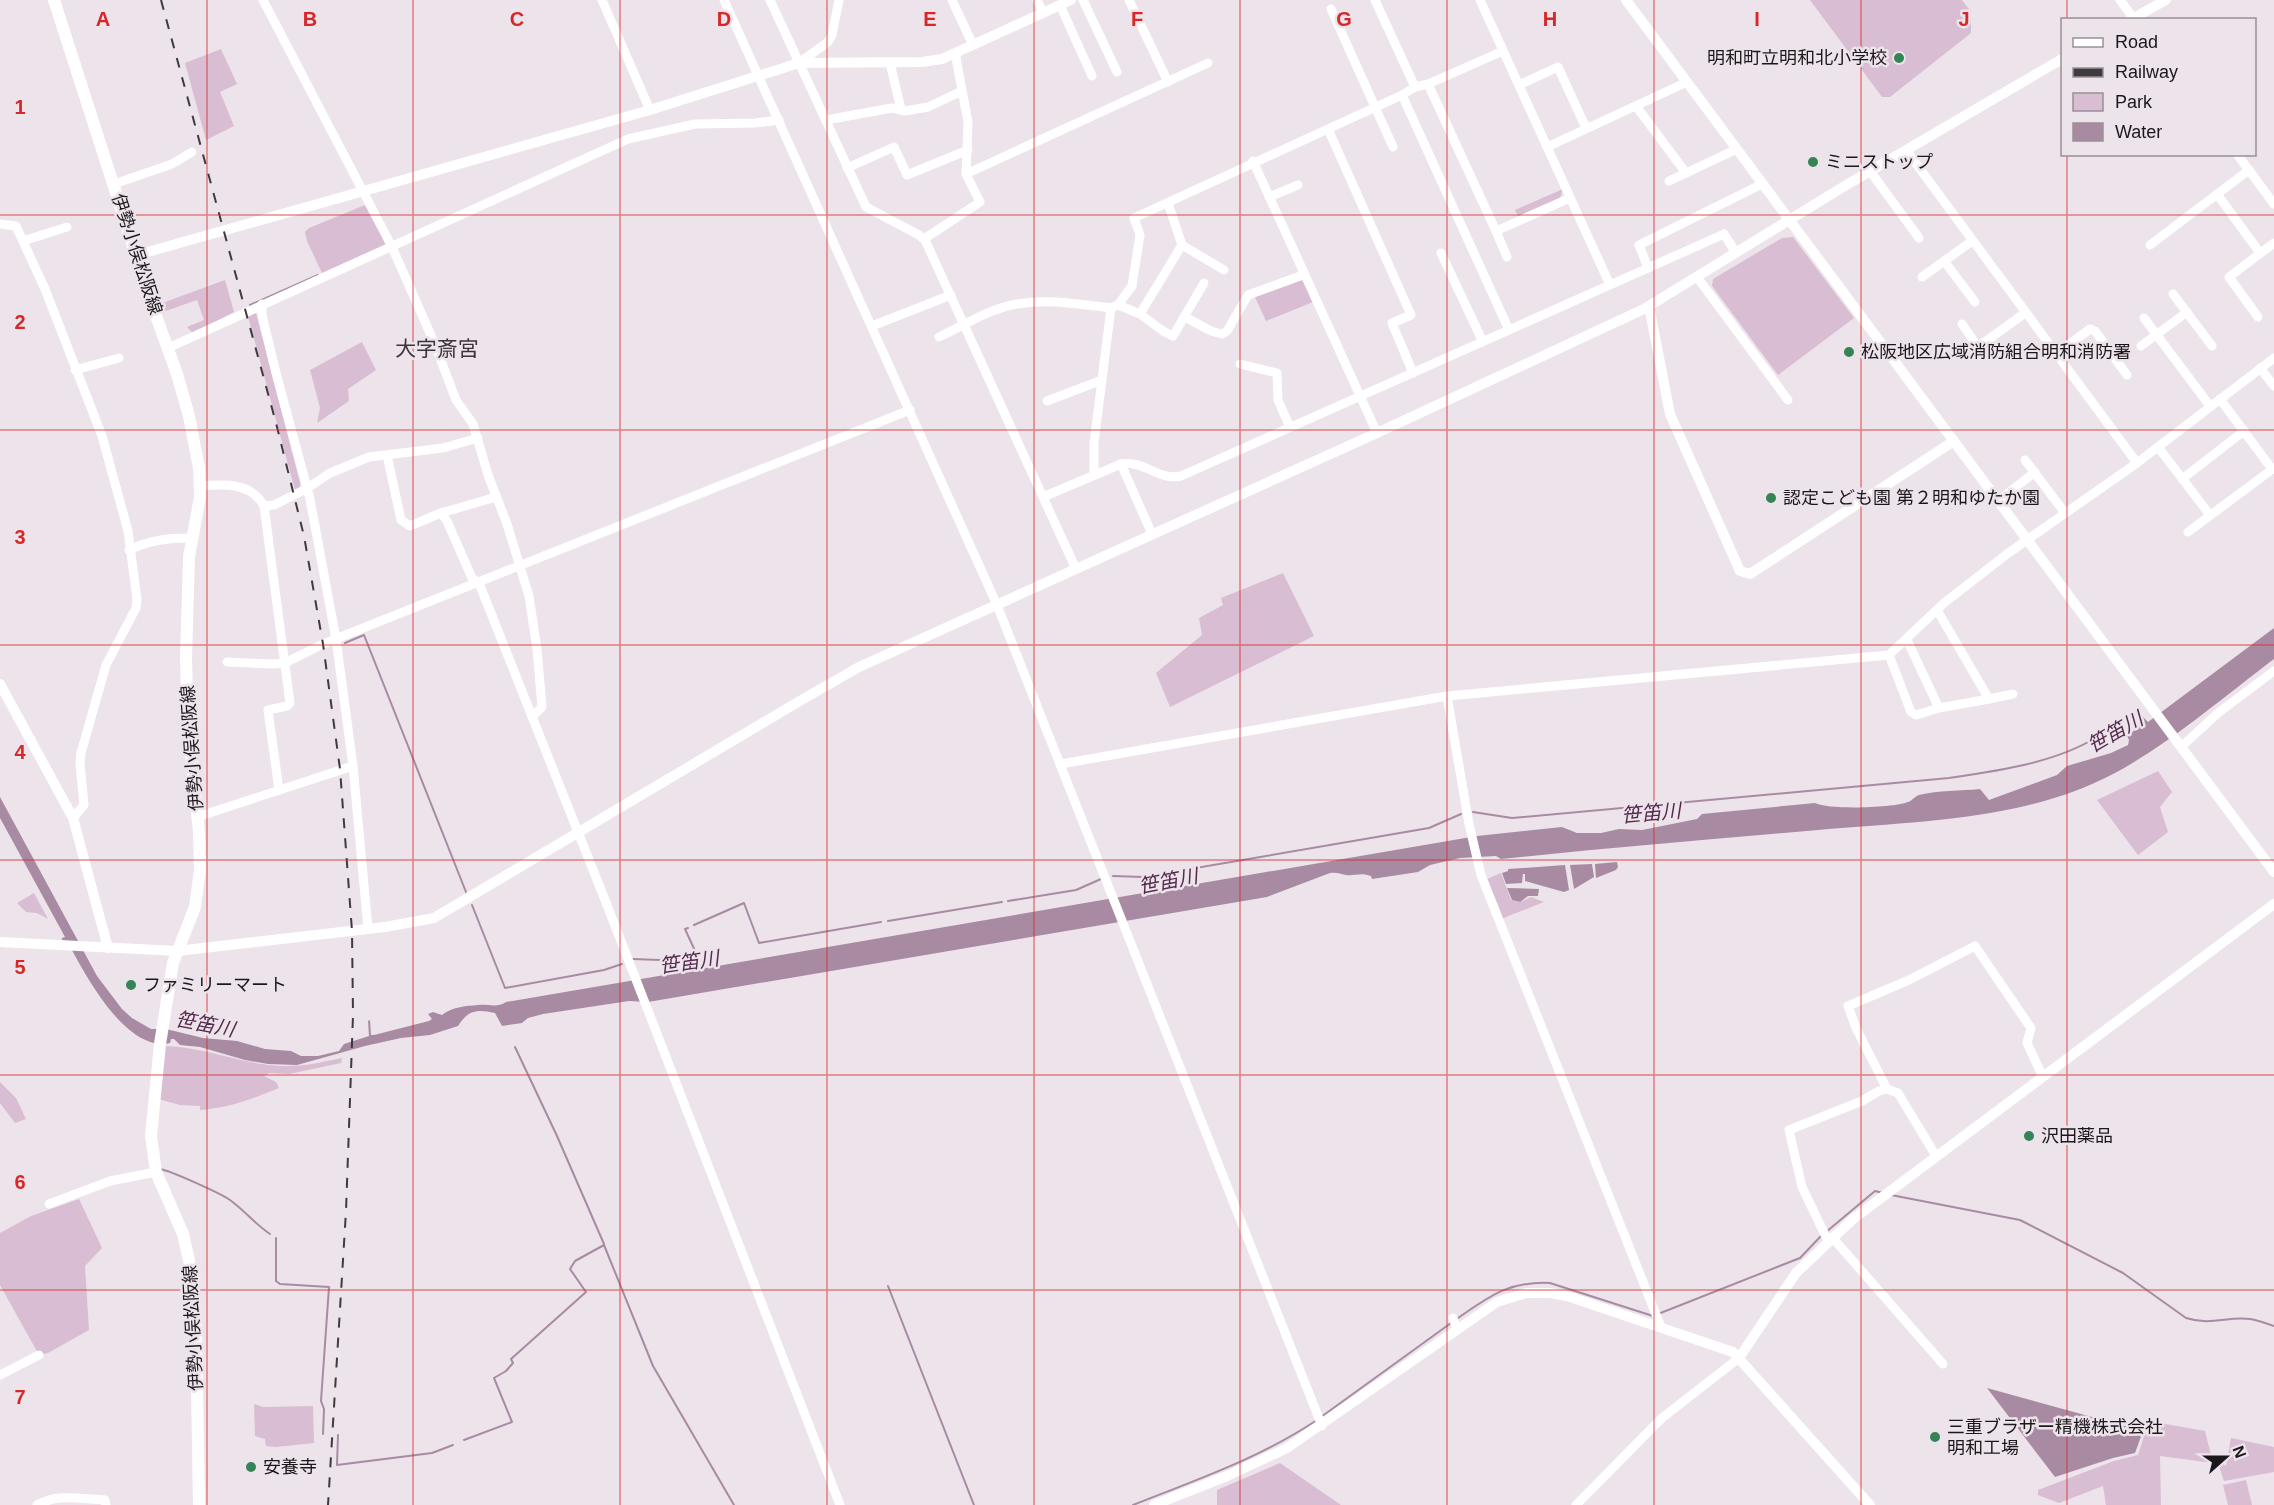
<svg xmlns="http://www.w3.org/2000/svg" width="2274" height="1505" viewBox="0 0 2274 1505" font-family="Arial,'Noto Sans JP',sans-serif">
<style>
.green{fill:#d9bdd2}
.water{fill:#a88ba2}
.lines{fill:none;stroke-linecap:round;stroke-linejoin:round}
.stream{stroke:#a88ba2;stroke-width:2}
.minor{stroke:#fff;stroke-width:9}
.tertiary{stroke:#fff;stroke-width:10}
.secondary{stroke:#fff;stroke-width:12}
.rail{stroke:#3f3a3e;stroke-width:2;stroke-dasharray:10 10;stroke-linecap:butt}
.grid{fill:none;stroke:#d62828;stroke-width:1.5;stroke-opacity:0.55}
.poi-dot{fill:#348455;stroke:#ede3eb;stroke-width:2}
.labels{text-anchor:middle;stroke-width:5;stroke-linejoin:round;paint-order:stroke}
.poi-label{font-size:18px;fill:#1b171a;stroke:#ede3eb;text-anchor:start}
.street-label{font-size:18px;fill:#1b171a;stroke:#ede3eb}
.water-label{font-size:20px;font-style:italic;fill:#542b4c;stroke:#ede3eb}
.quarter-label{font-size:21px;fill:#3c343a;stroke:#ede3eb}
.grid-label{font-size:20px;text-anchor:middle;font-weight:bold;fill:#d62828;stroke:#ede3eb;stroke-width:5;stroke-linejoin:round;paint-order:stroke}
</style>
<rect width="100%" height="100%" fill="#ede3eb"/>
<g class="green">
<polygon points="1810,0 1962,0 1971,12 1971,33 1890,97 1882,97"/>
<polygon points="221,49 237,84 220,92 234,126 206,140 185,63"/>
<polygon points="1563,189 1560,198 1519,218 1515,210"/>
<polygon points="365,205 388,244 322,273 307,241 305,232 309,228"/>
<polygon points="1793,237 1854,318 1778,375 1712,286 1713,279 1782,238"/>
<polygon points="1303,279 1313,302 1266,321 1255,297"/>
<polygon points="225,280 234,312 193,333 187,327 204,320 197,300 163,312 157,305"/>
<polygon points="256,313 300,483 300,487 295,490 250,324 248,316"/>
<polygon points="362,342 376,370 348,389 349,401 317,423 320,408 310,370"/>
<polygon points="1283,573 1314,636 1170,707 1156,673 1202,635 1199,618 1223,605 1221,598"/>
<polygon points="2158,771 2172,792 2160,807 2168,832 2138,855 2097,800"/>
<polygon points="1501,873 1511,900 1520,902 1531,897 1544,902 1501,919 1487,879"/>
<polygon points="34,893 48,919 37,913 26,912 17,903"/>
<path d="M 165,1046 C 199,1047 229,1059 262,1064 C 290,1069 314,1064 342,1058 L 341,1063 L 289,1074 L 269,1073 L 264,1076 L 276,1082 L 279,1088 C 252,1099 228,1108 200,1110 L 200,1106 L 180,1105 L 158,1099 Z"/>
<polygon points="0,1082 16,1098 26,1119 15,1123 0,1103"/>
<polygon points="79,1199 102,1248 85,1266 89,1330 48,1353 39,1355 0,1285 0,1233 31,1216"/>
<polygon points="254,1404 263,1407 313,1406 314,1443 276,1447 266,1446 265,1439 255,1436"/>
<polygon points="2149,1421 2205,1431 2213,1463 2160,1456 2161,1505 2106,1505 2103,1486 2059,1503 2038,1495 2038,1490 2114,1461 2138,1455"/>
<polygon points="2231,1438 2274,1447 2274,1472 2224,1481 2217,1460 2226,1466"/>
<polygon points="1280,1463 1341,1505 1217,1505 1217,1490"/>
<polygon points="2246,1480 2252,1505 2228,1505 2223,1485"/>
</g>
<g class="water">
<path d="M 2274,628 L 2274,659 C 2225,696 2169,744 2115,773 C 2025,821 1918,821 1818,830 C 1713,839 1607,848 1501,859 L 1496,856 L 1460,858 L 1430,865 L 1418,872 L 1372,879 L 1371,876 C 1361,872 1355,876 1346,875 C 1340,874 1337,872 1330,873 L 1267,897 L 648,1002 L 629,1001 L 543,1014 L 528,1018 L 522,1023 L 502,1026 L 495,1013 C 477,1009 468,1010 458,1026 L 430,1035 L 401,1038 L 365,1046 L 297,1065 L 268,1064 L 245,1060 L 200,1047 L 180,1045 L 174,1039 L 171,1039 L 170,1043 C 125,1053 84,972 67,941 L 62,940 L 62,938 L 65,937 L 0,818 L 0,797 L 97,976 L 122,1009 L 132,1018 L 151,1029 L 166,1029 L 203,1038 L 237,1041 L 265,1049 L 291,1051 L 301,1056 L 318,1056 L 339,1051 L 344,1044 L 369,1036 L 368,1021 L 370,1020 L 371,1035 L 374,1035 L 429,1021 L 432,1019 L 428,1014 L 433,1012 L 442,1015 C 452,1007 465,1006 478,1005 C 489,1004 497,1008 506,1002 L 1477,836 L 1562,827 L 1577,833 L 1601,833 L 1619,829 L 1642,830 L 1697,819 L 1702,814 L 1815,803 C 1829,810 1893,808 1908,802 C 1912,801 1915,796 1919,795 C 1938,790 1961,791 1980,789 L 1989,800 L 2057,775 L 2067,766 L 2111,753 L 2128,745 L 2129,740 L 2127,736 L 2135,730 L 2132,724 L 2136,721 L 2142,726 L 2143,725 L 2139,719 L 2142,716 L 2148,722 Z"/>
<polygon points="1617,862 1618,867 1616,870 1596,878 1595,864"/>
<polygon points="1592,864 1594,877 1574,889 1570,865"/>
<polygon points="1565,865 1569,890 1564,892 1525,881 1525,874 1523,874 1522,883 1506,884 1502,873 1508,871 1508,869"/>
<polygon points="1507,888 1539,889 1538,896 1528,896 1520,902 1512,900"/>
<polygon points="1987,1388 2143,1431 2135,1453 2113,1458 2055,1477"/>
</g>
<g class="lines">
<g class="stream">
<polyline points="250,305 318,275"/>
<polyline points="345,643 364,635 466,892"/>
<path d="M 1473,812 L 1512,818 L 1949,778 C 1997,771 2055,763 2097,737 C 2108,730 2118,722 2128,715 L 2129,717"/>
<polyline points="1113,876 1143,877 1429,828 1461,814"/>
<polyline points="1008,901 1076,890 1101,879"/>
<polyline points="472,905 505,988 604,970 622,964"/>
<polyline points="888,921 1002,902"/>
<polyline points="694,925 744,903 759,943 881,922"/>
<polyline points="632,959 660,960 696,953 685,929 688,928"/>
<polyline points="515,1047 557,1136 604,1244"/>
<path d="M 160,1169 C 171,1171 220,1193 230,1200 C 244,1210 255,1224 270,1234"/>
<path d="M 1891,1195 L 2020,1220 L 2123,1273 L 2186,1318 C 2211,1326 2228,1316 2250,1319 C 2258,1320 2267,1324 2274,1326"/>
<polyline points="1826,1232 1875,1191 1883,1193"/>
<polyline points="276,1238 276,1281 280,1284 329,1287 321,1401 324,1409 323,1434"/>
<polyline points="888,1286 974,1505"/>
<polyline points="1658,1314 1800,1258 1821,1236"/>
<path d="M 1458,1318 C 1490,1296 1509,1281 1550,1283 L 1653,1316"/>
<polyline points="1321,1417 1451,1323"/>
<polyline points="338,1435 337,1465 432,1453 453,1445"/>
<polyline points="464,1440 512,1422 494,1378 506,1371 513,1363 511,1359 586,1292 570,1269 575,1261 604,1245 653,1366 734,1505"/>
<path d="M 1133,1505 C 1196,1480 1260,1458 1317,1420"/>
</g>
<g class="minor">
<polyline points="263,0 392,247 434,342 456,400 473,424 488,475 507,524 529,596 537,649 542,707 532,717"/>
<polyline points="602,0 650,110"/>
<polyline points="724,0 997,605 1322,1426"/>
<polyline points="770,0 866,207 919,235 925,240 1076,569"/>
<polyline points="952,0 973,45"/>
<polyline points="1037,0 1043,12"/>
<polyline points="1083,0 1117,72"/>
<polyline points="1129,0 1168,82"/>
<polyline points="1375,0 1415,87"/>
<polyline points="1480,0 1610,285"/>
<polyline points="2120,0 2135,20"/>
<polyline points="1060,5 1092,76"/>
<polyline points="1331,9 1393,147"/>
<polyline points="799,63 828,42 832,35 839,0"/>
<polyline points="890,63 901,109"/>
<polyline points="1428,84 1496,231 1570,198"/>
<polyline points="1519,85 1558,67 1586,128"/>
<polyline points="1402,95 1509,330"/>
<polyline points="1636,106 1686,173"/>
<polyline points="826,120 892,108 905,111 928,107 962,91"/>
<polyline points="1328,129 1411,315 1392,323 1413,373"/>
<polyline points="1547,147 1687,82"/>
<polyline points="1906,150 2137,463"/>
<polyline points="2237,154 2274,204"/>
<polyline points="1253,161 1377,433"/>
<polyline points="847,168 894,147 907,175 968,150"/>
<polyline points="1870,171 1919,238"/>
<polyline points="966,174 1208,63"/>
<polyline points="1669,181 1737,149"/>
<polyline points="114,184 172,164 192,152"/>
<polyline points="2217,194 2260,253"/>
<polyline points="1269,197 1298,185"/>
<polyline points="0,224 16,226 45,289 102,436 128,531 137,599 136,608 106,665 81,753 80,764 84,805 73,818"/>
<polyline points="1496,231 1507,257"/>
<polyline points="924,239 980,202 966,174 968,122 956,58 957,52"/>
<polyline points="23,241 67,227"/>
<polyline points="1182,245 1224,270"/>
<polyline points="2150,245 2249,170"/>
<polyline points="1441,253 1483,342"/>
<polyline points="1944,261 1975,302"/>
<polyline points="1648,268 1724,234 1736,253"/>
<polyline points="1697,277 1788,400"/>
<polyline points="1922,277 1972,241"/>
<polyline points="2173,294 2212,346"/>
<polyline points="262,304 262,315 276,373 310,499 336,639 353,766 368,929"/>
<polyline points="1118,305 1132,286 1140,235 1134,218 1402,95 1415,87 1428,84 1503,51"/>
<polyline points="1140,314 1163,331 1173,336 1204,283"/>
<polyline points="1185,317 1211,331 1222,334 1227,331 1248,295 1303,275"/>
<polyline points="2258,317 2229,277 2274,243"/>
<polyline points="2144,318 2210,406"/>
<polyline points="1962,324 1978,347 2025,313"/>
<polyline points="872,326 951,295"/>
<path d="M 939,337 C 963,326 987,310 1012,305 C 1045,298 1078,304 1111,308 L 1118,305 L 1140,314 L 1182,245 L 1168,203"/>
<polyline points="2141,346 2187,312"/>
<polyline points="168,348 628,139 695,124 755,123 779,120"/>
<polyline points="2056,354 2090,329 2095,331 2127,375"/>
<polyline points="1240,364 1277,373 1278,400 1290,427"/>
<polyline points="2260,368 2274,386"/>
<polyline points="75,370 119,358"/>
<polyline points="2220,399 2272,469"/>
<polyline points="1047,401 1102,380"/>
<polyline points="2158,447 2210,515"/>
<polyline points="387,455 401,520 410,526 441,513"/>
<polyline points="2025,460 2065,513"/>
<polyline points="1121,464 1152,534"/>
<polyline points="1094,475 1094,443 1111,308"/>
<polyline points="2182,479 2244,431"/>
<path d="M 200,486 C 224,484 251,482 264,506 L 274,505 L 306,489 L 330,473 L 369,457 L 443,448 L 478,438"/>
<polyline points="496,497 441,513 447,521 472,578 479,583 607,905 840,1505"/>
<path d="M 1043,497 L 1121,464 C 1146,460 1157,481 1181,476 L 1648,268 L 1639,245 L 1762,184"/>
<polyline points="1998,501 2035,472"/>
<polyline points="264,506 290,703 287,706 268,710 279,790"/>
<polyline points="2188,532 2274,468"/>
<path d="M 129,550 C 150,540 168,538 191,538"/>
<polyline points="1907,640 1939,708"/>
<polyline points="1889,655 1911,712 1916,715 1939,708 1989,699 1937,610"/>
<polyline points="227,662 274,664 285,663 323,644 910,410"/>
<polyline points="1447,696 1469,824 1481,875 1661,1327"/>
<polyline points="1989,699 2013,694"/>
<polyline points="2181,747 2218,713 2274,671"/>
<polyline points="1061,764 1447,696 1889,655 1944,603 2007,554 2137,463 2274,358"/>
<polyline points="197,817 353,766"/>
<polyline points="1887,1089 1856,1028 1848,1006 1909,980 1975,946 2031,1028 2027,1043 2043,1077"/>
<polyline points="49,1204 110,1181 156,1172"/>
<polyline points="1832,1237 1943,1364"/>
<polyline points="1828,1241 1802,1187 1789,1130 1862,1101 1879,1091 1887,1089 1898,1093 1936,1156"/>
<polyline points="1453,1318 1457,1329"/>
<polyline points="0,1375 39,1355"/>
<path d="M 37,1505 C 59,1493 81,1499 105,1500 L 106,1505"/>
<polyline points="1576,1505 1662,1418 1739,1358"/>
</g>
<g class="tertiary">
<polyline points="1626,0 2274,872"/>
<polyline points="2130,20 2166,0"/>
<polyline points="137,255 650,110 799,63 922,62 942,59 1071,0"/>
<polyline points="1649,306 1670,414 1740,571 1750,574 1954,441"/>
<polyline points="0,684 73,818 108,948"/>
<polyline points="0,942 177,951 385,927 434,918 798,702 859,667 1377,433 1644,309 1848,184 2062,59"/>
<polyline points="1739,1358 1796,1273 1853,1219 2274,904"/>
<polyline points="1154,1505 1227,1476 1287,1448 1497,1302 1526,1293 1550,1293 1567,1296 1733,1352 1870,1505"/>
</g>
<polyline class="secondary" points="54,0 151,302 177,374 189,416 199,468 200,497 189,557 186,659 188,726 199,832 200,870 195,907 173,963 160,1044 151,1136 156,1172 183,1234 191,1269 196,1326 199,1505"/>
<polyline class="rail" points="161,0 276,423 304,536 323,644 340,769 352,931 353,1015 346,1211 328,1505"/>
</g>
<path class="grid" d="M 207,0 L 207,1505M 413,0 L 413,1505M 620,0 L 620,1505M 827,0 L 827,1505M 1034,0 L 1034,1505M 1240,0 L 1240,1505M 1447,0 L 1447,1505M 1654,0 L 1654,1505M 1861,0 L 1861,1505M 2067,0 L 2067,20M 2067,154 L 2067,1505M 0,215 L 2274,215M 0,430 L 2274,430M 0,645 L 2274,645M 0,860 L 2274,860M 0,1075 L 2274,1075M 0,1290 L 2274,1290"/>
<g class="poi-dot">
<circle cx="1899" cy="58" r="6"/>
<circle cx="1813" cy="162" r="6"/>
<circle cx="1849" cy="352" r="6"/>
<circle cx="1771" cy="498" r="6"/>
<circle cx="131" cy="985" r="6"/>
<circle cx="2029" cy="1136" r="6"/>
<circle cx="1935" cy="1437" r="6"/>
<circle cx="251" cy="1467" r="6"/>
</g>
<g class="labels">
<g class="poi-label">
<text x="1887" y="64" text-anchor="end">明和町立明和北小学校</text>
<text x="1825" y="168">ミニストップ</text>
<text x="1861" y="358">松阪地区広域消防組合明和消防署</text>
<text x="1783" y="504">認定こども園 第２明和ゆたか園</text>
<text x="143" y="991">ファミリーマート</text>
<text x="2041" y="1142">沢田薬品</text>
<text x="1947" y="1433">三重ブラザー精機株式会社<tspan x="1947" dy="21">明和工場</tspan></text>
<text x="263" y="1473">安養寺</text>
</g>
<g class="street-label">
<text transform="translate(137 254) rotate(72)" y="6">伊勢小俣松阪線</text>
<text transform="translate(192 748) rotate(-94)" y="6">伊勢小俣松阪線</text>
<text transform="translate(193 1328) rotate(-93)" y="6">伊勢小俣松阪線</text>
</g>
<g class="water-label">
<text transform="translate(2115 732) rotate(-30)" y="7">笹笛川</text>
<text transform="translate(1651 813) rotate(-5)" y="7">笹笛川</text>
<text transform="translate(1168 881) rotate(-11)" y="7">笹笛川</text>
<text transform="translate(689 962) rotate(-8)" y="7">笹笛川</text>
<text transform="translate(205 1024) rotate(11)" y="7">笹笛川</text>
</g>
<g class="quarter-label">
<text x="437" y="356">大字斎宮</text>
</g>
</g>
<g class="grid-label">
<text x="103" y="26">A</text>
<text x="310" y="26">B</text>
<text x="517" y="26">C</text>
<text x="724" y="26">D</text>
<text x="930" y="26">E</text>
<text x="1137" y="26">F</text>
<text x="1344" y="26">G</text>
<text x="1550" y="26">H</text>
<text x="1757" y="26">I</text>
<text x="1964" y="26">J</text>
<text x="20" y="114">1</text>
<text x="20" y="329">2</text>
<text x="20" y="544">3</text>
<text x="20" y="759">4</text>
<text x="20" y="974">5</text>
<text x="20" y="1189">6</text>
<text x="20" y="1404">7</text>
</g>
<rect x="2061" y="18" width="195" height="138" fill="#ede3eb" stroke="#999197" stroke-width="1.5"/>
<rect x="2073" y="38" width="30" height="9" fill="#ffffff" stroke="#999197" stroke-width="1.5"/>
<text x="2115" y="48" font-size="18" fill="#1b171a">Road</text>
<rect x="2073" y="68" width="30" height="9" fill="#3f3a3e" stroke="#999197" stroke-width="1.5"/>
<text x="2115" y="78" font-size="18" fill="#1b171a">Railway</text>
<rect x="2073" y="93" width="30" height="18" fill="#d9bdd2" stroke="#999197" stroke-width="1.5"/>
<text x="2115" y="108" font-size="18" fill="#1b171a">Park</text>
<rect x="2073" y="123" width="30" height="18" fill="#a88ba2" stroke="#999197" stroke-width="1.5"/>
<text x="2115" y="138" font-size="18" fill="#1b171a">Water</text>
<g transform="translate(2226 1457) rotate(69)" stroke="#ede3eb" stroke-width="4.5" paint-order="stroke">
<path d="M0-4.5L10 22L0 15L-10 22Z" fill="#1b171a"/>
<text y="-9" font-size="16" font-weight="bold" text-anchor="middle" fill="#1b171a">N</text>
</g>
</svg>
